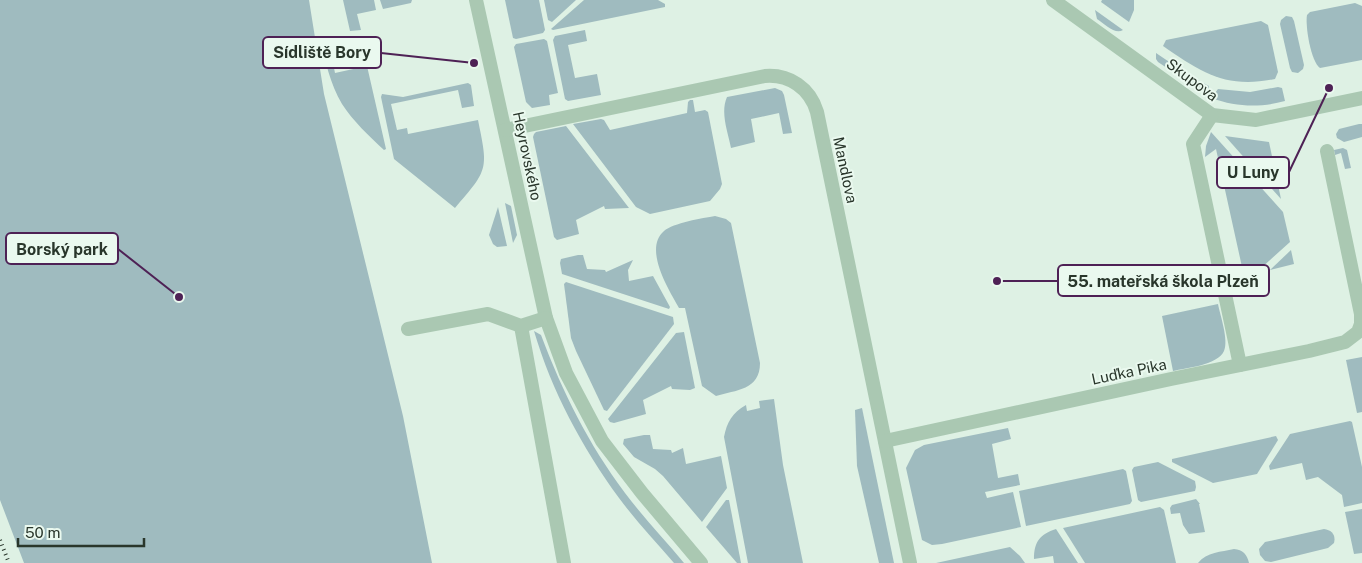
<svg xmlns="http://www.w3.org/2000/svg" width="1362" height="563" viewBox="0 0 1362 563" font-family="'Public Sans',sans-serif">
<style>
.green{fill:#9fbbbf}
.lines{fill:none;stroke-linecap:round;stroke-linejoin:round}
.minor{stroke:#aac8b2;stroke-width:14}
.rail{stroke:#29362b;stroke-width:4;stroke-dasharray:1 4;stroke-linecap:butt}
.labels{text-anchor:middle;stroke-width:4;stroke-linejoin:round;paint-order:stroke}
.street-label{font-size:15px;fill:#29362b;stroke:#eaf9ef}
.leader{fill:none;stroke:#4e2155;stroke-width:2}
.callout-dot{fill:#4e2155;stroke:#eaf9ef;stroke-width:2}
.callout{fill:#eaf9ef;stroke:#4e2155;stroke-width:2}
.callout-label{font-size:16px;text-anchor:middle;font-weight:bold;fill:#29362b}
</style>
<rect width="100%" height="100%" fill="#def1e4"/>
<g class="green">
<polygon points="0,0 309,0 324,94 403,416 432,563 24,563 0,500"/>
<polygon points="343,0 374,0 376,10 357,14 361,30 350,31"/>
<polygon points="380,0 412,0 411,3 383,9"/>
<polygon points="505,0 539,0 545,30 543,33 516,39 513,38"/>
<polygon points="544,0 576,0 552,22 548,20"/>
<polygon points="584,0 658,0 665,4 665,7 553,30 551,29"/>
<polygon points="1102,0 1134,0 1134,10 1129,22 1101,2"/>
<path d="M 1355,3 L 1362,6 L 1362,60 L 1320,68 C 1311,62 1305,26 1307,15 L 1310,12 Z"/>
<path d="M 1095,10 L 1123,30 C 1115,35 1105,24 1097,19 Z"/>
<polygon points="1286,16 1292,17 1294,21 1304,65 1303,69 1298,73 1292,72 1290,68 1280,24 1281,20"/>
<path d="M 1261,21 L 1268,25 L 1278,72 L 1275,79 C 1226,89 1202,73 1163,46 L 1166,40 Z"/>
<polygon points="585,30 587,41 568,45 575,78 597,74 601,95 568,101 565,99 553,40 555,36"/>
<path d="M 325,36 L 328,38 L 335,73 L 367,66 L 386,149 L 384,150 C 369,136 353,121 342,104 C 330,84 325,60 320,37 Z"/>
<polygon points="544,39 547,41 558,93 549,95 550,105 532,108 526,102 514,47 516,44"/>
<polygon points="1156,53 1190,76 1209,86 1209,91 1206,94 1158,62 1156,59"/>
<path d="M 468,83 L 471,85 L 474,106 L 462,108 L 458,90 L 391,104 L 397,130 L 407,128 L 408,134 L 478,120 C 488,169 489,169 455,208 L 394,159 L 381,97 L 382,94 L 403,97 Z"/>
<path d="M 1278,87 L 1282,88 L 1285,101 C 1259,108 1237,107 1211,98 L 1218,89 L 1250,92 Z"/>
<path d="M 775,88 L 782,91 L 784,95 L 792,133 L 783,134 L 779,113 L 751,119 L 755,142 L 731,148 C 728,132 720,113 727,97 Z"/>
<polygon points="690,100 693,100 695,112 705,110 708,112 722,184 720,189 710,201 650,214 636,207 573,124 601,119 604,120 610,130 687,113 688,102"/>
<polygon points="1359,124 1362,124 1362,137 1344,142 1337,138 1336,134 1339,129"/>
<polygon points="566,126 629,208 605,209 604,206 576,220 579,234 557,240 554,237 533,137 534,134 536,132"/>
<polygon points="1211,132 1283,212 1290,242 1260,269 1258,273 1244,276 1216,149 1205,157 1206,146"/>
<polygon points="1225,136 1269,142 1281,199"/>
<polygon points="526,139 538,197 534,197 530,194 521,151 522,144"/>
<polygon points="1343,148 1347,150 1351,168 1345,169 1341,153 1335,155 1334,150"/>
<polygon points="505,203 511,206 517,235 513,243"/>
<polygon points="498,207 507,246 497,247 493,244 489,235"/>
<path d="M 715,216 L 726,219 L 731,223 L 760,363 C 760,390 736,390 716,396 L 702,386 L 685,308 L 679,308 C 669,290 643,249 664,231 C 673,223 703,218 715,216 Z"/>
<polygon points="1291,250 1294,264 1270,270"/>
<polygon points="578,255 583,255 587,269 605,270 606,272 633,260 628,270 629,281 653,276 670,307 669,309 562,274 560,263 561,259"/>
<polygon points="566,282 673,317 674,324 607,411 604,410 576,351 571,338 564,284"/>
<path d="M 1218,304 C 1220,315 1229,340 1224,351 C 1218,365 1186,368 1173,371 L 1162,316 Z"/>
<path d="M 534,331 L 541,335 C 563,393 588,443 625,493 C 643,517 665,540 684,563 L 674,563 C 656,542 636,521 619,498 C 582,447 552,392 534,331 Z"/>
<polygon points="684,332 695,388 690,390 672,389 671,386 643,400 646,414 614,423 610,422 608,419 676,333"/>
<polygon points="1362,357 1362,412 1357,413 1346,360"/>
<path d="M 774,399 L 783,465 L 803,563 L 748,563 L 724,437 C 727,422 732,413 746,405 L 747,411 L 760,408 L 759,401 Z"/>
<polygon points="862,408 894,563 879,563 857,466 855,410"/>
<polygon points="1350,421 1352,422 1362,467 1362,503 1344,507 1342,495 1318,477 1306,480 1302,463 1270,470 1269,466 1290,434"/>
<polygon points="1008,428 1011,439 992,444 998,478 1018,474 1020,485 985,492 987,498 1013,492 1021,527 942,544 932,545 922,540 906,468 915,450 924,445"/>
<polygon points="644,435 650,435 653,449 671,450 672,453 683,448 686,464 721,456 727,488 702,522 663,476 655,469 634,457 623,444 624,439"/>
<polygon points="1276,436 1278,440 1257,474 1213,483 1172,462 1172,459"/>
<polygon points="1158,462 1195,481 1196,487 1195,491 1141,502 1138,500 1132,470 1134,467"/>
<polygon points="1123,469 1126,471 1132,501 1130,504 1026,526 1019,491"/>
<polygon points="1196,499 1200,504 1199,504 1205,532 1189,534 1183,525 1180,513 1171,514 1170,508 1172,505"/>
<polygon points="726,500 729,500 741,563 737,563 706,527"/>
<polygon points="1160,507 1164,510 1176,563 1085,563 1063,528"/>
<polygon points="1362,509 1362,553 1354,554 1345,512"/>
<path d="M 1056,529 L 1078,563 L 1054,563 L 1053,556 L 1034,559 C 1034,542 1040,534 1056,529 Z"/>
<path d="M 1324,529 C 1332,530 1336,535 1334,543 L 1328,548 L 1271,562 L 1265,561 L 1260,555 L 1259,549 L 1265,542 Z"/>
<polygon points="1010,547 1020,556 1025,563 936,563"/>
<path d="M 1234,549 C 1243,550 1247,554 1249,563 L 1198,563 C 1207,552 1221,552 1234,549 Z"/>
</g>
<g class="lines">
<g class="minor">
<polyline points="476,0 546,318 566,373 602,441 642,493 701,563"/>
<polyline points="1053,0 1212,115 1256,120 1362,98"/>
<polyline points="1212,115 1193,144 1240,365"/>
<path d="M 505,130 L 765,76 C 789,74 810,88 817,112 L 910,563"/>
<polyline points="521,326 564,563"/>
<polyline points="408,329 488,314 521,326 546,318"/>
<polyline points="885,441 1171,379 1309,351 1345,342 1358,332 1361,324 1361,314 1327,151"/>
</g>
<polyline class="rail" points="0,540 9,563"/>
</g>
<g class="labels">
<g class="street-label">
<text transform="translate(1192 80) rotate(37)" y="5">Skupova</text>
<text transform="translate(527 156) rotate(78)" y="5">Heyrovského</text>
<text transform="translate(845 170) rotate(78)" y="5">Mandlova</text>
<text transform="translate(1129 372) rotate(-12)" y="5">Luďka Pika</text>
</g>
</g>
<path class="leader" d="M474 63L381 53M1329 88L1289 172M179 297L118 249M997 281L1058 281"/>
<g class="callout-dot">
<circle cx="474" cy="63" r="5"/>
<circle cx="1329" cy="88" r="5"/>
<circle cx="179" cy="297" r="5"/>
<circle cx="997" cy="281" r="5"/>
</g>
<g class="callout">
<rect x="263" y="37" width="118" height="31" rx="5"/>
<rect x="1217" y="157" width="72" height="31" rx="5"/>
<rect x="6" y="233" width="112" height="31" rx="5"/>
<rect x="1058" y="265" width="211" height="31" rx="5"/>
</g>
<g class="callout-label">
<text x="322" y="58">Sídliště Bory</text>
<text x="1253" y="178">U Luny</text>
<text x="62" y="255">Borský park</text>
<text x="1163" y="287">55. mateřská škola Plzeň</text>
</g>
<path d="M18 538v8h126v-8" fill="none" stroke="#29362b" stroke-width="2.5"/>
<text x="25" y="538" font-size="15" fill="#29362b" stroke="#eaf9ef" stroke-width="4" paint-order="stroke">50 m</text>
</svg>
